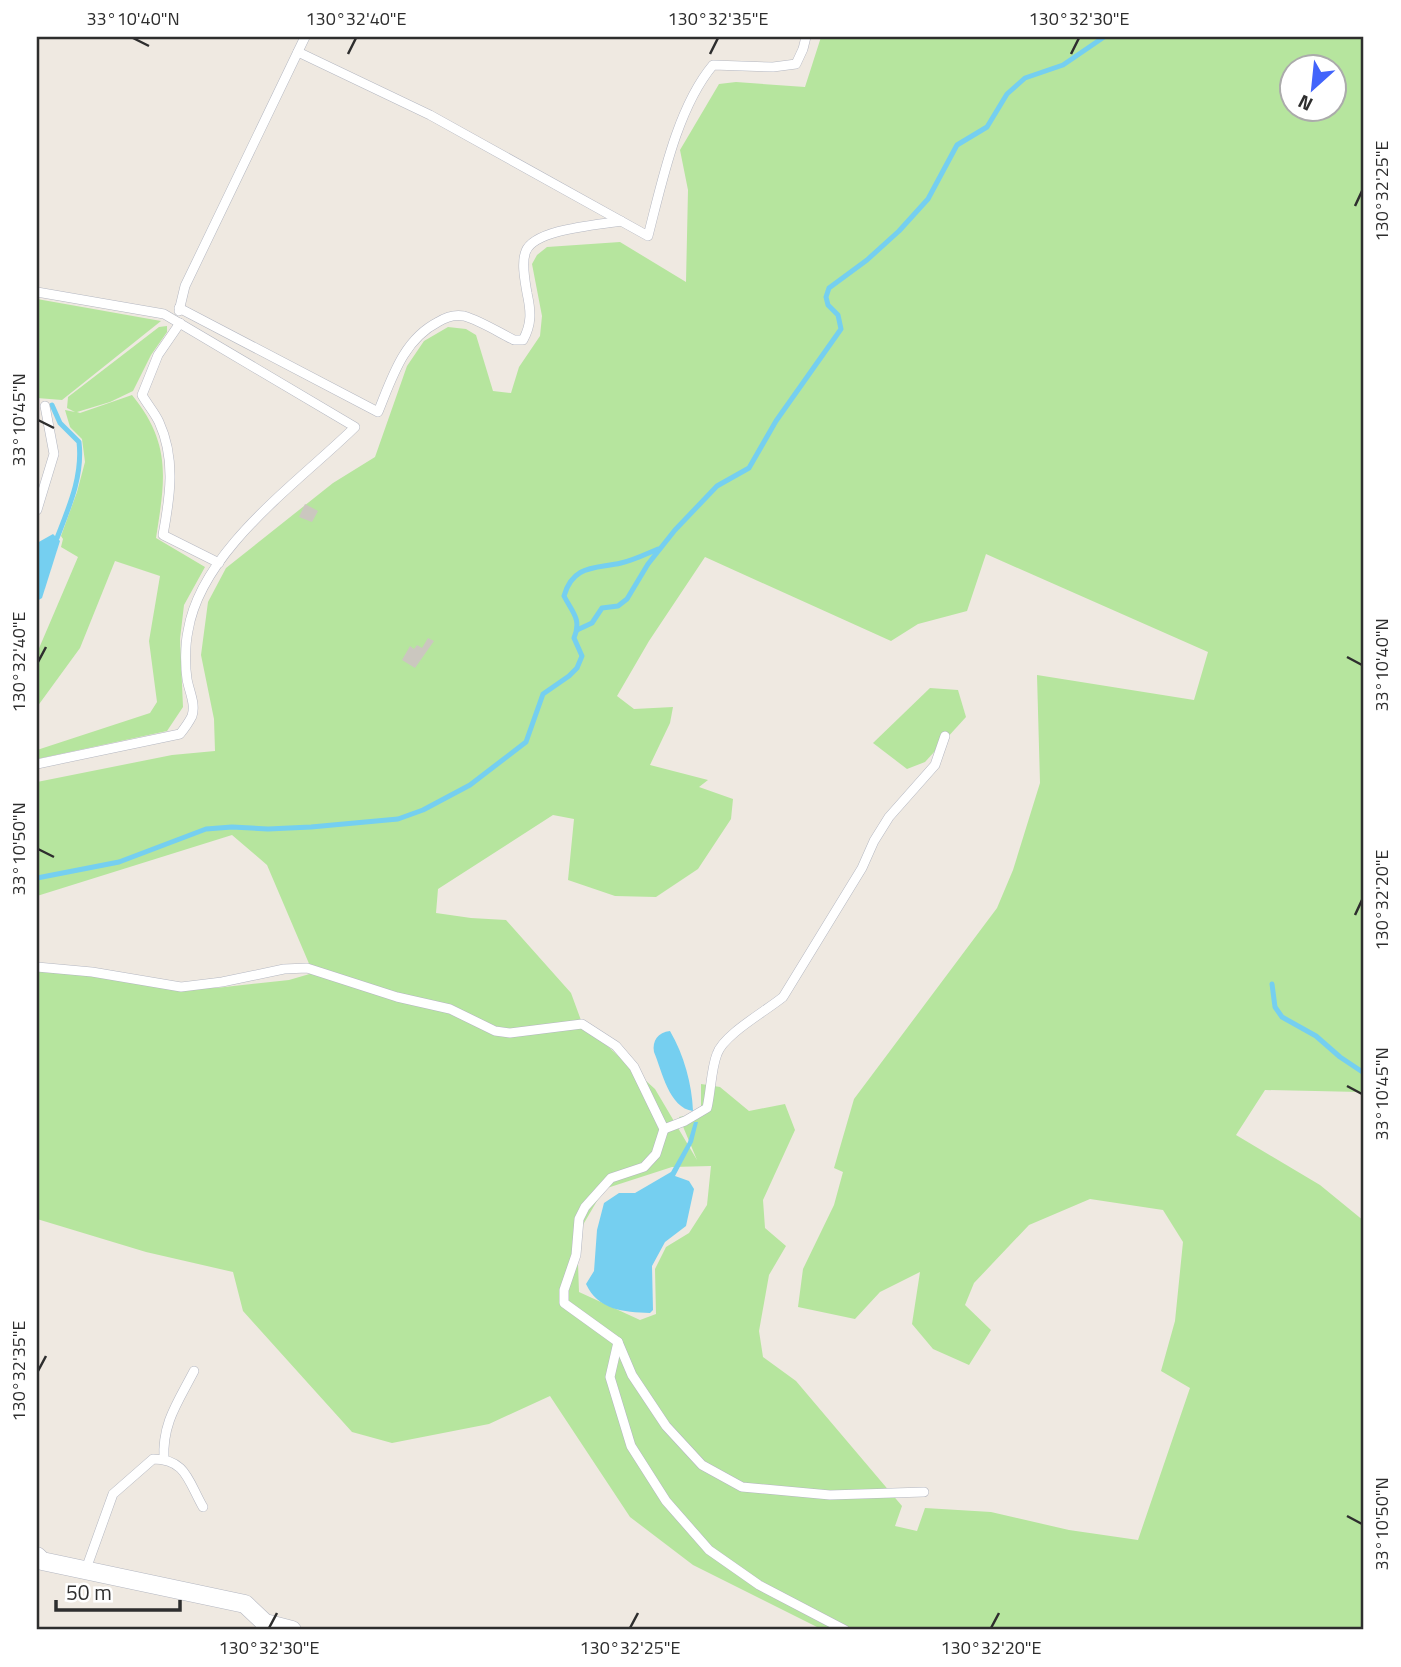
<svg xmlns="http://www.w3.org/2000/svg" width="1401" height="1667" viewBox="0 0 1401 1667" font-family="'Titillium Web',sans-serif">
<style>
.green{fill:#b6e59e;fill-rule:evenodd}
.water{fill:#75cff0}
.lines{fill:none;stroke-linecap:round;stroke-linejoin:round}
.stream{stroke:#75cff0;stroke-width:5}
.building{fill:#cbc7bf}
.lane-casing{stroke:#b4b7c1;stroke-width:10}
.street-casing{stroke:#b4b7c1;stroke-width:19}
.lane{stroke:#fff;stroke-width:9}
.street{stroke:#fff;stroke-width:18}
.ticks{fill:none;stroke:#2e2e2e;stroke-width:2.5}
.neatline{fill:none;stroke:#2e2e2e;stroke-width:2.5}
.ticks-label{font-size:18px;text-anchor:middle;fill:#2e2e2e}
</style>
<rect width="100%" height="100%" fill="#efe9e1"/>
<g class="green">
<path d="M 821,37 L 1364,37 L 1364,1096 L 1360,1092 L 1265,1090 L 1236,1135 L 1320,1185 L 1364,1221 L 1364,1630 L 823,1630 L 693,1565 L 630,1517 L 550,1396 L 489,1424 L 392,1443 L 352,1432 L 243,1311 L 233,1272 L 146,1252 L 37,1219 L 37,963 L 216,988 L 289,980 L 313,973 L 267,865 L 232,835 L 37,896 L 37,782 L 172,755 L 215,751 L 214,719 L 201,655 L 208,602 L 226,568 L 333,483 L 375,457 L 407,366 L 424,341 L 448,327 L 466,329 L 476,335 L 493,391 L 511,393 L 519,367 L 540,336 L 542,316 L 532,264 L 537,255 L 547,247 L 620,242 L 686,282 L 688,190 L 680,150 L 719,84 L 736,82 L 805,87 ZM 1292,66 L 1334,66 L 1334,108 L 1292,108 ZM 986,554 L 1208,652 L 1194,700 L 1037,675 L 1040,783 L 1013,870 L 997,908 L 854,1099 L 834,1168 L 843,1172 L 834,1205 L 803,1269 L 798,1307 L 855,1319 L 880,1292 L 920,1272 L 912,1324 L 933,1349 L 969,1365 L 991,1330 L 965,1305 L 974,1283 L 1029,1225 L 1090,1199 L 1163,1210 L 1183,1242 L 1175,1321 L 1161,1371 L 1190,1388 L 1138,1540 L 1069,1530 L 991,1512 L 925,1508 L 917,1531 L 895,1526 L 902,1506 L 796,1381 L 763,1357 L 759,1331 L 769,1275 L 786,1246 L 765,1228 L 763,1200 L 795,1130 L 785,1104 L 749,1111 L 720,1087 L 701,1084 L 701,1113 L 679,1117 L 697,1160 L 655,1089 L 582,1023 L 571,993 L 506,920 L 471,918 L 436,913 L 438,889 L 553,815 L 574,819 L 568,880 L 615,896 L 656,897 L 698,869 L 731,819 L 733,799 L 699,787 L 708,780 L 650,765 L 670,723 L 673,707 L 634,709 L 617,696 L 649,641 L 705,557 L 891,641 L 918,624 L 967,611 ZM 711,1166 L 707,1205 L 689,1233 L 666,1247 L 655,1269 L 656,1314 L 640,1320 L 579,1292 L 577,1235 L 604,1189 L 672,1167 Z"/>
<polygon points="37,299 161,321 62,400 37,398"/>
<path d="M 167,326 L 167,332 L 151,355 L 133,391 L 110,402 L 77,412 L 80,413 L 132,395 C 172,444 165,480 156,538 L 205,567 L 184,605 L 180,639 L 183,707 L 167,731 L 37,759 L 37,750 L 150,713 L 157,702 L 149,641 L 160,576 L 115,561 L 80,648 L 37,707 L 37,653 L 78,557 L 61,547 L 63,539 L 61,536 L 77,492 L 85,462 L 82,439 L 70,427 L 65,410 L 75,412 L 67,408 L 68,397 L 159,327 Z"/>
<polygon points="930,688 958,690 966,717 925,762 907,769 873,743"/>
</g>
<g class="water">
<polygon points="53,534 60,541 42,598 37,601 37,543"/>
<path d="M 670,1031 C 684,1055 692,1084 693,1111 C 669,1108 662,1071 654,1052 C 652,1041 658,1032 670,1031 Z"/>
<path d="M 694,1122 L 698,1122 L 693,1142 L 675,1176 L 689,1181 L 694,1189 L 686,1226 L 665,1242 L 652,1266 L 653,1310 L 650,1313 C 623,1312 598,1310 586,1284 L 594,1271 L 597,1230 L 604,1203 L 619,1193 L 635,1193 L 671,1172 L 688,1142 Z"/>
</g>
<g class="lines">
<g class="stream">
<path d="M 52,405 L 60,423 L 79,442 C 83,476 69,507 57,538"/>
<polyline points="577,630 592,623 602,608 618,606 627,599 648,564 675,530 717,486 749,468 776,421 841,329 838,315 828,305 826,297 829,288 867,260 899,231 928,199 957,145 987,127 1007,94 1025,78 1063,65 1104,37"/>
<path d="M 37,878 L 119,862 L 206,829 L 232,827 L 268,829 L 311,827 L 398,819 L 423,810 L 470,785 L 526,742 L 543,694 L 569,676 L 577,668 L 582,656 L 574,638 C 582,619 572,612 564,596 C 573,564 596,569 621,563 C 634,560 646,554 658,549"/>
<polyline points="1272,984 1275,1007 1282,1017 1316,1036 1340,1057 1364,1073"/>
</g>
</g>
<g class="building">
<polygon points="305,504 318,511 312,522 299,517"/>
<polygon points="428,638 434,641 415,668 402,660 410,646 414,649 417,645 422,648"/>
</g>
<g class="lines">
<defs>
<g id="lane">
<path d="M 298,52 L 430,115 L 648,236 C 662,182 677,108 713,65 L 773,67 L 796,64 L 803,49 L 806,37"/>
<path d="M 37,292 L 164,314 L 355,427 C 299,482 201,550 188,631 C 185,645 185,666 187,679 C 189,691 196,704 192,716 C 189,722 184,729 180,734 L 37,764"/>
<path d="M 179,308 L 378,412 C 392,378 403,340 438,322 C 446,317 454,314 464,316 C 481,321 498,332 514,340 L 523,340 C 532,324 531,311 527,293 C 525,281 521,262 526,251 C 535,229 598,225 621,221"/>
<polyline points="179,311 185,286 305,37"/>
<path d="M 180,323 L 158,355 L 142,395 C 147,404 155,413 159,422 C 176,459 170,497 163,535 L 219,563"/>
<polyline points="37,510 54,454 45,406"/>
<polyline points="37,967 92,972 181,987 222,982 284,969 307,968 397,997 450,1009 495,1031 510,1033 582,1024 616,1046 634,1067 664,1129 656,1154 644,1167 611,1178 585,1207 579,1219 576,1255 564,1290 564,1303 618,1342 632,1375 666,1426 702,1465 742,1487 830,1495 924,1492"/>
<path d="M 664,1129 L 685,1121 L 707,1108 C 711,1091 711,1069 717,1054 C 723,1035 766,1011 783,997 L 862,868 L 874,841 L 889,817 L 935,765 L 945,736"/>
<polyline points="618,1342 610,1377 631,1446 666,1501 709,1550 759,1585 845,1630"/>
<path d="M 164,1459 C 162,1423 178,1402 194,1371"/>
<path d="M 86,1569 L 113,1494 L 153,1459 C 186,1459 188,1481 203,1507"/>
</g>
<polyline id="street" points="37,1556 42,1561 245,1604 265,1623 292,1630"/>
</defs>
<use href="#lane" class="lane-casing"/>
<use href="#street" class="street-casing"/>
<use href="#lane" class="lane"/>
<use href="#street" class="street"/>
</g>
<path class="ticks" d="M 133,38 L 149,46M 348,54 L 356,38M 710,54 L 718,38M 1071,54 L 1079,38M 1355,206 L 1362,191M 38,420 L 54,428M 1347,657 L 1362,665M 38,662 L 46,647M 38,849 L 54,857M 1355,915 L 1362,900M 1347,1086 L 1362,1094M 38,1371 L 46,1356M 1347,1516 L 1362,1524M 269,1628 L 277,1613M 630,1628 L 638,1613M 991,1628 L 999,1613"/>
<rect width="1401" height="1667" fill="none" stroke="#ffffff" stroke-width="77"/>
<g transform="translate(1313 88) rotate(207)"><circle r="33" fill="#ffffff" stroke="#ababab" stroke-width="2"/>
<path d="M0-5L12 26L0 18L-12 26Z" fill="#4264fb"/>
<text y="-10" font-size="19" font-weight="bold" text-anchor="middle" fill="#2e2e2e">N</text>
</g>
<path d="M56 1600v10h124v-10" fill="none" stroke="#2e2e2e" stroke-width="3.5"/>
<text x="66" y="1600" font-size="21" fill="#2e2e2e" stroke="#ffffff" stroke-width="5" paint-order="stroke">50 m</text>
<rect x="38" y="38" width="1324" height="1590" class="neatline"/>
<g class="ticks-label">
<text x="133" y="25">33°10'40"N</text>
<text x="356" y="25">130°32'40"E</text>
<text x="718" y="25">130°32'35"E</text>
<text x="1079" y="25">130°32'30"E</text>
<text transform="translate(1382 191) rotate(-90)" y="6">130°32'25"E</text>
<text transform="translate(19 420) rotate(-90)" y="6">33°10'45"N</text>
<text transform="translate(19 662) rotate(-90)" y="6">130°32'40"E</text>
<text transform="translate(1382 665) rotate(-90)" y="6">33°10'40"N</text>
<text transform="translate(19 849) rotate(-90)" y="6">33°10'50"N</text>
<text transform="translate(1382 900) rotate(-90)" y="6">130°32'20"E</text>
<text transform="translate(1382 1094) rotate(-90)" y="6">33°10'45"N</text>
<text transform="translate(19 1371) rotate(-90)" y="6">130°32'35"E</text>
<text transform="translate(1382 1524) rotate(-90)" y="6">33°10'50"N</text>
<text x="269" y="1654">130°32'30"E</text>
<text x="630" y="1654">130°32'25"E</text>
<text x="991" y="1654">130°32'20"E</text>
</g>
</svg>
